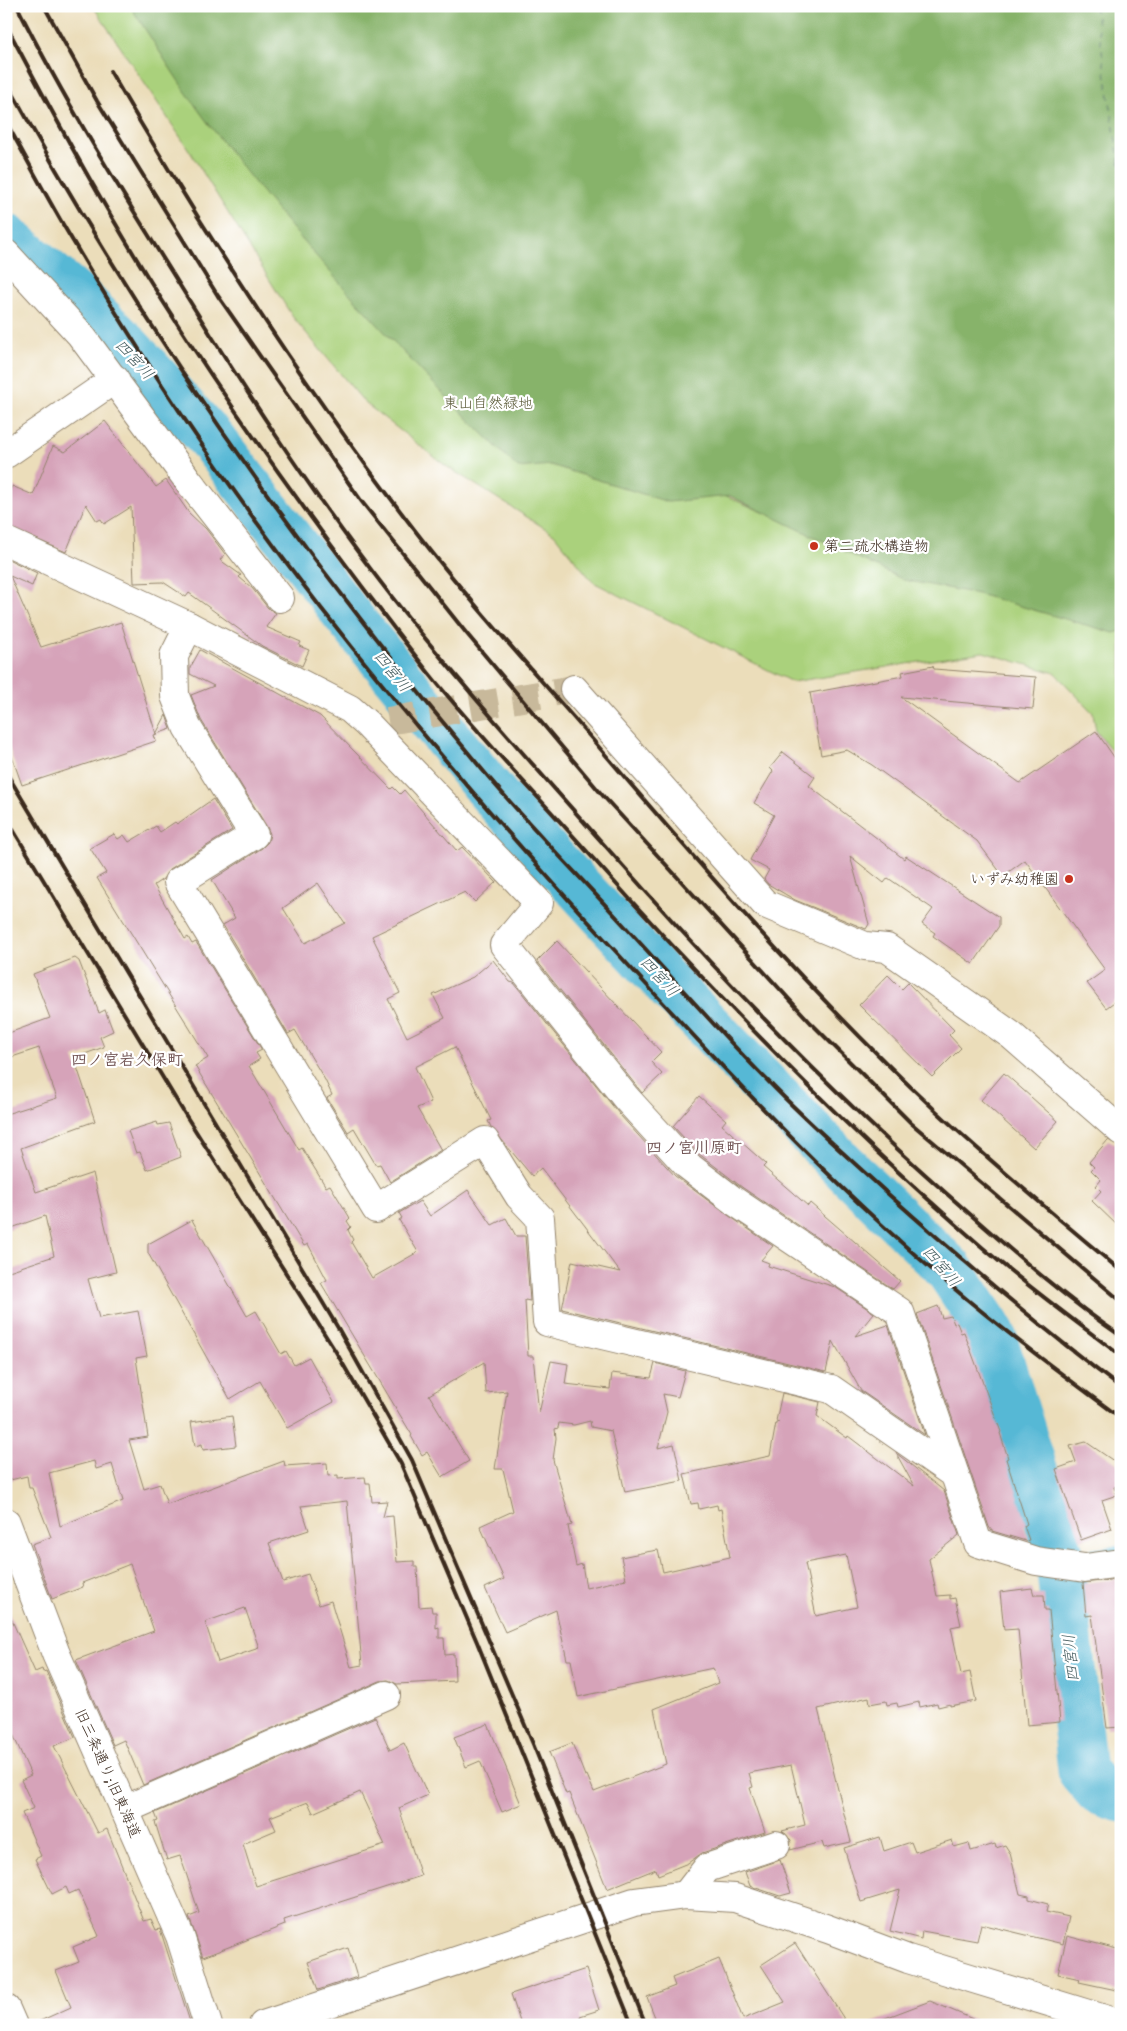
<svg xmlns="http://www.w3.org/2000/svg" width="1127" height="2031" viewBox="0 0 1127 2031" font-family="'Gochi Hand','Klee One',sans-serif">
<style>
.green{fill:#aad17b;stroke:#727e4c}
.forest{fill:#87b36b;stroke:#616e44}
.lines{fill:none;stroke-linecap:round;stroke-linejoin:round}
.stream{stroke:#56b8d5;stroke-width:8}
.river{stroke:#56b8d5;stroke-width:49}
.ferry{stroke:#445c5e;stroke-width:1;stroke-dasharray:6 5;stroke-linecap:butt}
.building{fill:#d6a3b9;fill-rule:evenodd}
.street-tunnel{stroke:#c8b99b;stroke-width:28;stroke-dasharray:28 14;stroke-linecap:butt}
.street-casing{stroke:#93846c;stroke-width:30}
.street{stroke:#fff;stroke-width:28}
.rail{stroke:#3b2a1e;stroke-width:4}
.poi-dot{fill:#c8321e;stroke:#fff;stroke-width:2}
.labels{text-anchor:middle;stroke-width:4.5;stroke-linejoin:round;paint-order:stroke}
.park-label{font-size:15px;fill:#5c5c3a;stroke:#fff}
.poi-label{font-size:15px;fill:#3b2a1e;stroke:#fff;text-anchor:start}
.street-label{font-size:15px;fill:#3b2a1e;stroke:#fff}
.water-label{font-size:16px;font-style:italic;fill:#445c5e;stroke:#fff}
.neighbourhood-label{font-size:16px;font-weight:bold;fill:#715454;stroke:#fff}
</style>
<rect width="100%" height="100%" fill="#fff"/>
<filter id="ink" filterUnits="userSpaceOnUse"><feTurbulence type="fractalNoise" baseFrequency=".02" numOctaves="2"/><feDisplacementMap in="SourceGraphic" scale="10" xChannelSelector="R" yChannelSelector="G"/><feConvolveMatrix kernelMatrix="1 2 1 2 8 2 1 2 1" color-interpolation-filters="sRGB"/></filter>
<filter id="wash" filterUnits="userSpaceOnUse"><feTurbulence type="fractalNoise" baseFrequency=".0096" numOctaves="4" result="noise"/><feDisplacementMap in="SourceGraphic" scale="20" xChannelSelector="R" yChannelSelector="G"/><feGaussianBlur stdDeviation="1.12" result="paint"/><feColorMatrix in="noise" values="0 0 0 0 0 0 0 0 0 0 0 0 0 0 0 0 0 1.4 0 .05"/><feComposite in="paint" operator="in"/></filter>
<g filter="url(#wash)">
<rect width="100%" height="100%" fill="#ebddba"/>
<polygon class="green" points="93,6 177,6 520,333 730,498 889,566 1121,615 1121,762 1096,731 1093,713 1055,673 983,652 792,682 593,582 554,534 446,466 365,403 292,316 189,150"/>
<path class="forest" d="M 130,6 L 1121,6 L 1121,631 L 1114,633 L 978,594 L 904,580 L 730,496 L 668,502 L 551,465 L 518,468 C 407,360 301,246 208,123 C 180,86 156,45 130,6 Z"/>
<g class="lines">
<polyline class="stream" points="1073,1555 1121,1549"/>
<polyline class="river" points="6,238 74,295 121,341 212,440 351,620 498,800 671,988 843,1166 948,1268 991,1333 1059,1553 1082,1771 1099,1791 1121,1798"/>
<polyline class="ferry" points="1095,6 1121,174"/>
</g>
<g id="blocks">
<g class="building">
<polygon points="105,421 156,487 166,480 189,513 206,529 225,554 220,560 241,575 239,577 252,588 268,608 276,613 266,627 301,642 299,646 309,650 302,666 262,646 189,593 186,597 163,582 134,583 131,507 104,524 101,519 97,521 86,504 66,552 6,526 6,499 12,486 33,495 53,446 65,452"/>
<polygon points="6,558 37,573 32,586 10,576 41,647 121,622 156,734 166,715 171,729 154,735 156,741 22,785 6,740"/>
<path d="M 200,650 L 320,716 L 391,789 L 393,787 L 400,794 L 404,790 L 457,851 L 462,847 L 496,882 L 475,902 L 465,892 L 372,936 L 400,993 L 388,999 L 407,1037 L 445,1018 L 433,995 L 473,977 L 493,960 L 510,982 L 514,983 L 620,1115 L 675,1176 L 725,1213 L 773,1246 L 761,1260 L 769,1263 L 768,1266 L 835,1287 L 874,1313 L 855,1336 L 888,1325 L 925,1435 L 861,1391 L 833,1341 L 826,1372 L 562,1309 L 572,1261 L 620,1272 L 541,1168 L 532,1176 L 491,1127 L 488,1121 L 491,1120 L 455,1047 L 415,1067 L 431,1102 L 417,1108 L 441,1150 L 390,1182 L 380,1164 L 376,1165 L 354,1128 L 348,1132 L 327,1098 L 332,1095 L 325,1080 L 295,1030 L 288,1034 L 223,925 L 235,918 L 212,880 L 262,848 L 268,842 L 270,834 L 267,827 L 201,720 L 191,695 L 214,686 L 190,674 L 190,668 ZM 318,883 L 345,923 L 305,943 L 283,908 Z"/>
<polygon points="933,666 934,669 1036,677 1033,709 901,697 1020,783 1096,731 1121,767 1121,997 1106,1008 1087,983 1105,970 1025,860 1003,876 977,841 872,765 847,750 821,755 810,693 903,676 902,672"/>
<polygon points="783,752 815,777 809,786 904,859 906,856 999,917 999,926 973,964 933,936 935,933 922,924 933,909 888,878 884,883 850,856 869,924 866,929 795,900 768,884 764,879 769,870 750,860 774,815 754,803 773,771 770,768"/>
<path d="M 213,799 L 232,830 L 170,869 L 163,879 L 154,885 L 185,939 L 188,937 L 192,944 L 196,942 L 262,1050 L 256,1053 L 260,1059 L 249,1066 L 299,1150 L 302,1148 L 326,1187 L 330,1185 L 350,1218 L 347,1221 L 351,1227 L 348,1230 L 353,1240 L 351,1242 L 372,1278 L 418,1252 L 399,1220 L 402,1218 L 399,1213 L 420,1201 L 430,1216 L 468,1190 L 492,1225 L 506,1218 L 516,1236 L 525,1236 L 530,1301 L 525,1300 L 528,1356 L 533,1356 L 539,1413 L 551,1361 L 568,1364 L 565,1384 L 610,1389 L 612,1373 L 651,1378 L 655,1363 L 685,1371 L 678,1397 L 663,1394 L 667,1412 L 658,1448 L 674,1444 L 682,1481 L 625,1492 L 611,1431 L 591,1427 L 590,1421 L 574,1425 L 559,1423 L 558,1428 L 555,1429 L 556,1438 L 553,1460 L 572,1525 L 568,1526 L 576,1566 L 582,1564 L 586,1588 L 626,1579 L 621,1557 L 646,1552 L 658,1550 L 663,1572 L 730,1557 L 721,1509 L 718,1510 L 717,1505 L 699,1509 L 698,1503 L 691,1504 L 684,1474 L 770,1456 L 776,1423 L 779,1422 L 776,1421 L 782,1393 L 820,1402 L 817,1416 L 847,1438 L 848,1436 L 914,1486 L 896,1453 L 944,1491 L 959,1535 L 929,1559 L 937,1596 L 950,1595 L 950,1599 L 955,1598 L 961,1625 L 951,1627 L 961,1674 L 970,1672 L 976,1701 L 950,1706 L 950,1704 L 938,1707 L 937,1703 L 920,1707 L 919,1702 L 898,1707 L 897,1703 L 887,1705 L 886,1701 L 870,1704 L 869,1697 L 818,1709 L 851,1842 L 824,1848 L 822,1842 L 790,1850 L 791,1840 L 782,1831 L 805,1825 L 791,1765 L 749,1773 L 753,1787 L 750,1788 L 765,1832 L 702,1853 L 688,1863 L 658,1875 L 656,1869 L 607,1889 L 569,1793 L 566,1794 L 562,1784 L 549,1752 L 572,1743 L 585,1776 L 587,1775 L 594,1792 L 666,1764 L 654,1709 L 718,1683 L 713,1668 L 578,1697 L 571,1660 L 567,1660 L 556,1610 L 505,1632 L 485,1588 L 504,1579 L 480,1526 L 513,1511 L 503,1469 L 495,1469 L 507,1391 L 486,1393 L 484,1362 L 429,1395 L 469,1461 L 442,1477 L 427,1452 L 422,1455 L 411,1436 L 412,1435 L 321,1283 L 327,1280 L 308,1244 L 304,1246 L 195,1066 L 208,1058 L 97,878 L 106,873 L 90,848 L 114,834 L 118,839 L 124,835 L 129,842 L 156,826 L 160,832 L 175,822 L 177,824 ZM 846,1555 L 857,1607 L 816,1616 L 805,1563 Z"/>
<polygon points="557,941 661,1052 651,1062 662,1074 642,1093 537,961"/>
<path d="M 75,958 L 79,961 L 99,1013 L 105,1010 L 113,1031 L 100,1037 L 104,1047 L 74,1058 L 95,1121 L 21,1148 L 36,1192 L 93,1173 L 116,1272 L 88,1279 L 99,1318 L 138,1311 L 147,1356 L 136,1358 L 148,1437 L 129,1440 L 144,1489 L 160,1484 L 167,1504 L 284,1461 L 285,1466 L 327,1463 L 328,1476 L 338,1475 L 338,1479 L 365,1477 L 366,1483 L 370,1483 L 372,1502 L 387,1501 L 383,1517 L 393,1516 L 397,1562 L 414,1561 L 414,1567 L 417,1567 L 419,1607 L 431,1606 L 432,1612 L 436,1612 L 436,1628 L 439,1627 L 439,1638 L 444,1638 L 445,1655 L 454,1654 L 455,1681 L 397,1684 L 388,1680 L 380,1681 L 143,1785 L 124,1740 L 113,1745 L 76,1660 L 154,1631 L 130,1564 L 82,1583 L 83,1587 L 52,1599 L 32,1544 L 51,1537 L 32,1488 L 29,1488 L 27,1476 L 6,1481 L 6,1272 L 54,1256 L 45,1216 L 6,1230 L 6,1114 L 57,1098 L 39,1048 L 6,1059 L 6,1034 L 50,1018 L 33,974 ZM 94,1461 L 96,1469 L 112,1464 L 123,1501 L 60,1526 L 49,1473 ZM 347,1501 L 362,1665 L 351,1667 L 331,1601 L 319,1605 L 308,1574 L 283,1582 L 269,1543 L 309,1530 L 301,1506 ZM 245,1608 L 259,1648 L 218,1662 L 205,1622 Z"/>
<polygon points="888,975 902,989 908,983 954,1030 949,1035 961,1048 932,1077 859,1005"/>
<polygon points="1004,1073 1058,1121 1034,1148 981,1100"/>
<polygon points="699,1096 726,1120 722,1125 766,1164 763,1167 808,1206 810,1203 900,1281 893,1289 743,1188 698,1153 673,1126"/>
<polygon points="157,1122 158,1125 169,1123 181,1157 147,1170 140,1152 136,1153 128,1131"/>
<polygon points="1108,1140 1121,1146 1121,1229 1092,1201 1101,1191 1096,1186 1101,1180 1091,1170 1094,1167 1089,1162"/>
<polygon points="192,1220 247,1316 256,1311 281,1354 286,1351 294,1365 309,1357 334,1402 287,1428 260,1381 230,1399 148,1253 148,1244"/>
<polygon points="938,1306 942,1318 951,1316 954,1324 957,1323 961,1333 964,1332 1001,1432 1000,1433 1008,1458 1006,1459 1027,1524 1024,1526 1029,1540 1026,1541 992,1531 989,1527 917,1314"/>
<polygon points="232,1416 236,1446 203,1450 202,1444 195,1446 191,1422"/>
<polygon points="1086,1442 1121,1466 1121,1485 1114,1487 1117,1495 1102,1500 1112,1529 1081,1540 1056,1469 1076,1462 1070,1446"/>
<polygon points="1118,1579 1118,1585 1121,1585 1121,1727 1107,1728 1092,1615 1086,1616 1083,1583"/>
<polygon points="1032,1588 1034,1595 1044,1595 1045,1610 1049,1610 1060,1722 1027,1725 1018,1629 1004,1630 1000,1592"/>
<polygon points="6,1607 35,1672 42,1669 43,1672 46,1671 75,1737 54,1746 98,1833 107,1829 144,1921 151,1919 156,1930 160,1929 191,2025 31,2025 71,2007 56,1971 79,1962 73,1947 99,1936 78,1890 69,1894 66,1887 52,1894 35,1859 41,1856 22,1813 34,1808 21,1780 31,1775 6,1719"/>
<path d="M 375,1717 L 390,1750 L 404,1743 L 428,1795 L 399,1808 L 421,1876 L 284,1920 L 285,1925 L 203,1957 L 189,1917 L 199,1913 L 187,1876 L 180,1856 L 167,1860 L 155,1822 L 158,1821 L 155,1813 ZM 360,1792 L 385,1845 L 256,1886 L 243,1844 L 276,1830 L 270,1817 L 308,1802 L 313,1813 Z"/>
<polygon points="488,1724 521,1804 502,1812 480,1761 466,1767 454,1737"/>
<polygon points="880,1837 884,1851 911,1842 915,1852 952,1840 954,1847 969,1843 971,1851 995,1844 996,1848 1005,1845 1010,1853 1020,1894 1029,1896 1029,1899 1048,1904 1046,1912 1069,1917 1063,1944 981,1924 977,1941 922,1931 921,1939 890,1931 900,1890 861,1902 844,1848"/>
<polygon points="780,1860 791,1893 780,1896 750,1886 745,1872"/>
<polygon points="1067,1936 1121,1950 1121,1991 1079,1982 1080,1979 1058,1974"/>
<polygon points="795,1943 848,2025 658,2025 647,1997 675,1986 672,1978 719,1959 743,2019 785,2002 761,1965"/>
<polygon points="348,1948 357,1977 318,1990 308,1962"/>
<polygon points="586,1969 599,2010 580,2016 582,2025 521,2025 511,1994"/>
<polygon points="930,2001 987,2025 872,2025 872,2023"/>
</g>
</g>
</g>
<g filter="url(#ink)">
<use href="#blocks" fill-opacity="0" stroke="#93846c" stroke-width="1"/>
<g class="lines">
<polyline class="street-tunnel" points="388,721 574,689"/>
<defs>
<g id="street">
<polyline points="6,254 80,334 190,483 280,598"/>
<polyline points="6,454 115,379"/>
<polyline points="6,541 189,626 350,709 367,724 539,903 504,945 626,1098 687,1165 734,1201 900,1312 955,1475"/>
<polyline points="189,626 174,656 175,696 187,727 254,835 178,882 376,1209 485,1141 519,1196 540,1218 547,1322 831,1389 955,1475 978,1543 1036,1561 1085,1568 1121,1563"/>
<polyline points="574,689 765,904 865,946 887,948 1011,1035 1121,1131"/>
<polyline points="6,1522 56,1654 180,1936 208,2025"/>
<polyline points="124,1810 386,1695"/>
<polyline points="686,1895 707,1868 776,1845"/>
<polyline points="6,2009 13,2025"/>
<polyline points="263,2025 634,1902 686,1895 735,1898 828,1929 908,1959 1121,2024"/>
</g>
</defs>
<use href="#street" class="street-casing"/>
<use href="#street" class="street"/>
<g class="rail">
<path d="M 17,6 C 63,98 117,185 171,271 C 240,383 311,493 392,597 C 473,700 562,797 649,895 C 750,1008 857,1116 971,1215 C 1020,1258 1068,1300 1121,1336"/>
<polyline points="44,6 97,101 218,296 362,502 467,634 604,797 811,1023 911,1123 1121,1301"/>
<path d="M 6,25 C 55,119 106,211 162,300 C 244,429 334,552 428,672 C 479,736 537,795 591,856 C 714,994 843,1127 982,1247 C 1027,1286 1074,1320 1121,1356"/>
<path d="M 110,71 C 203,231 304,387 417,533 C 470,602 529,666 586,732 C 697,862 810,993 935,1110 C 995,1166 1058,1218 1121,1271"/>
<path d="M 6,81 C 142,330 307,563 491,780 C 532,828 577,874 620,921 C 669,974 716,1029 767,1080 C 805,1120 847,1156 887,1193 C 963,1261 1040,1327 1121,1388"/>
<path d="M 6,122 C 29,163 50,204 74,243 C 148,369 231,492 321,608 C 412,724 508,835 608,943 C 717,1062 827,1181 950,1285 C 1005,1332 1063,1375 1121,1418"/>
<polyline points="6,772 338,1328 412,1460 533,1744 646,2025"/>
<polyline points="6,818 183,1111 336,1352 401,1464 477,1642 632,2025"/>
</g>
</g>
</g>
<g class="poi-dot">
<circle cx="814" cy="546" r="5"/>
<circle cx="1069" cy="879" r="5"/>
</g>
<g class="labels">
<g class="park-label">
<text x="488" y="408">東山自然緑地</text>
</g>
<g class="poi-label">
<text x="824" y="551">第二疏水構造物</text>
<text x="1059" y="884" text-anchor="end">いずみ幼稚園</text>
</g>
<g class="street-label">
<text transform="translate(108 1773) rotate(66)" y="5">旧三条通り;旧東海道</text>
</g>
<g class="water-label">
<text transform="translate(135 359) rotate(47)" y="6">四宮川</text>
<text transform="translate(393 671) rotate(51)" y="6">四宮川</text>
<text transform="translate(660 976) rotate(47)" y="6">四宮川</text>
<text transform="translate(942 1266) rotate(49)" y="6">四宮川</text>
<text transform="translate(1070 1658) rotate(-96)" y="6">四宮川</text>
</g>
<g class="neighbourhood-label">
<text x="127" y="1065">四ノ宮岩久保町</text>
<text x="694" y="1153">四ノ宮川原町</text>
</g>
</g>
<rect width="1127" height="2031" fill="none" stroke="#fff" stroke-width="25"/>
</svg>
